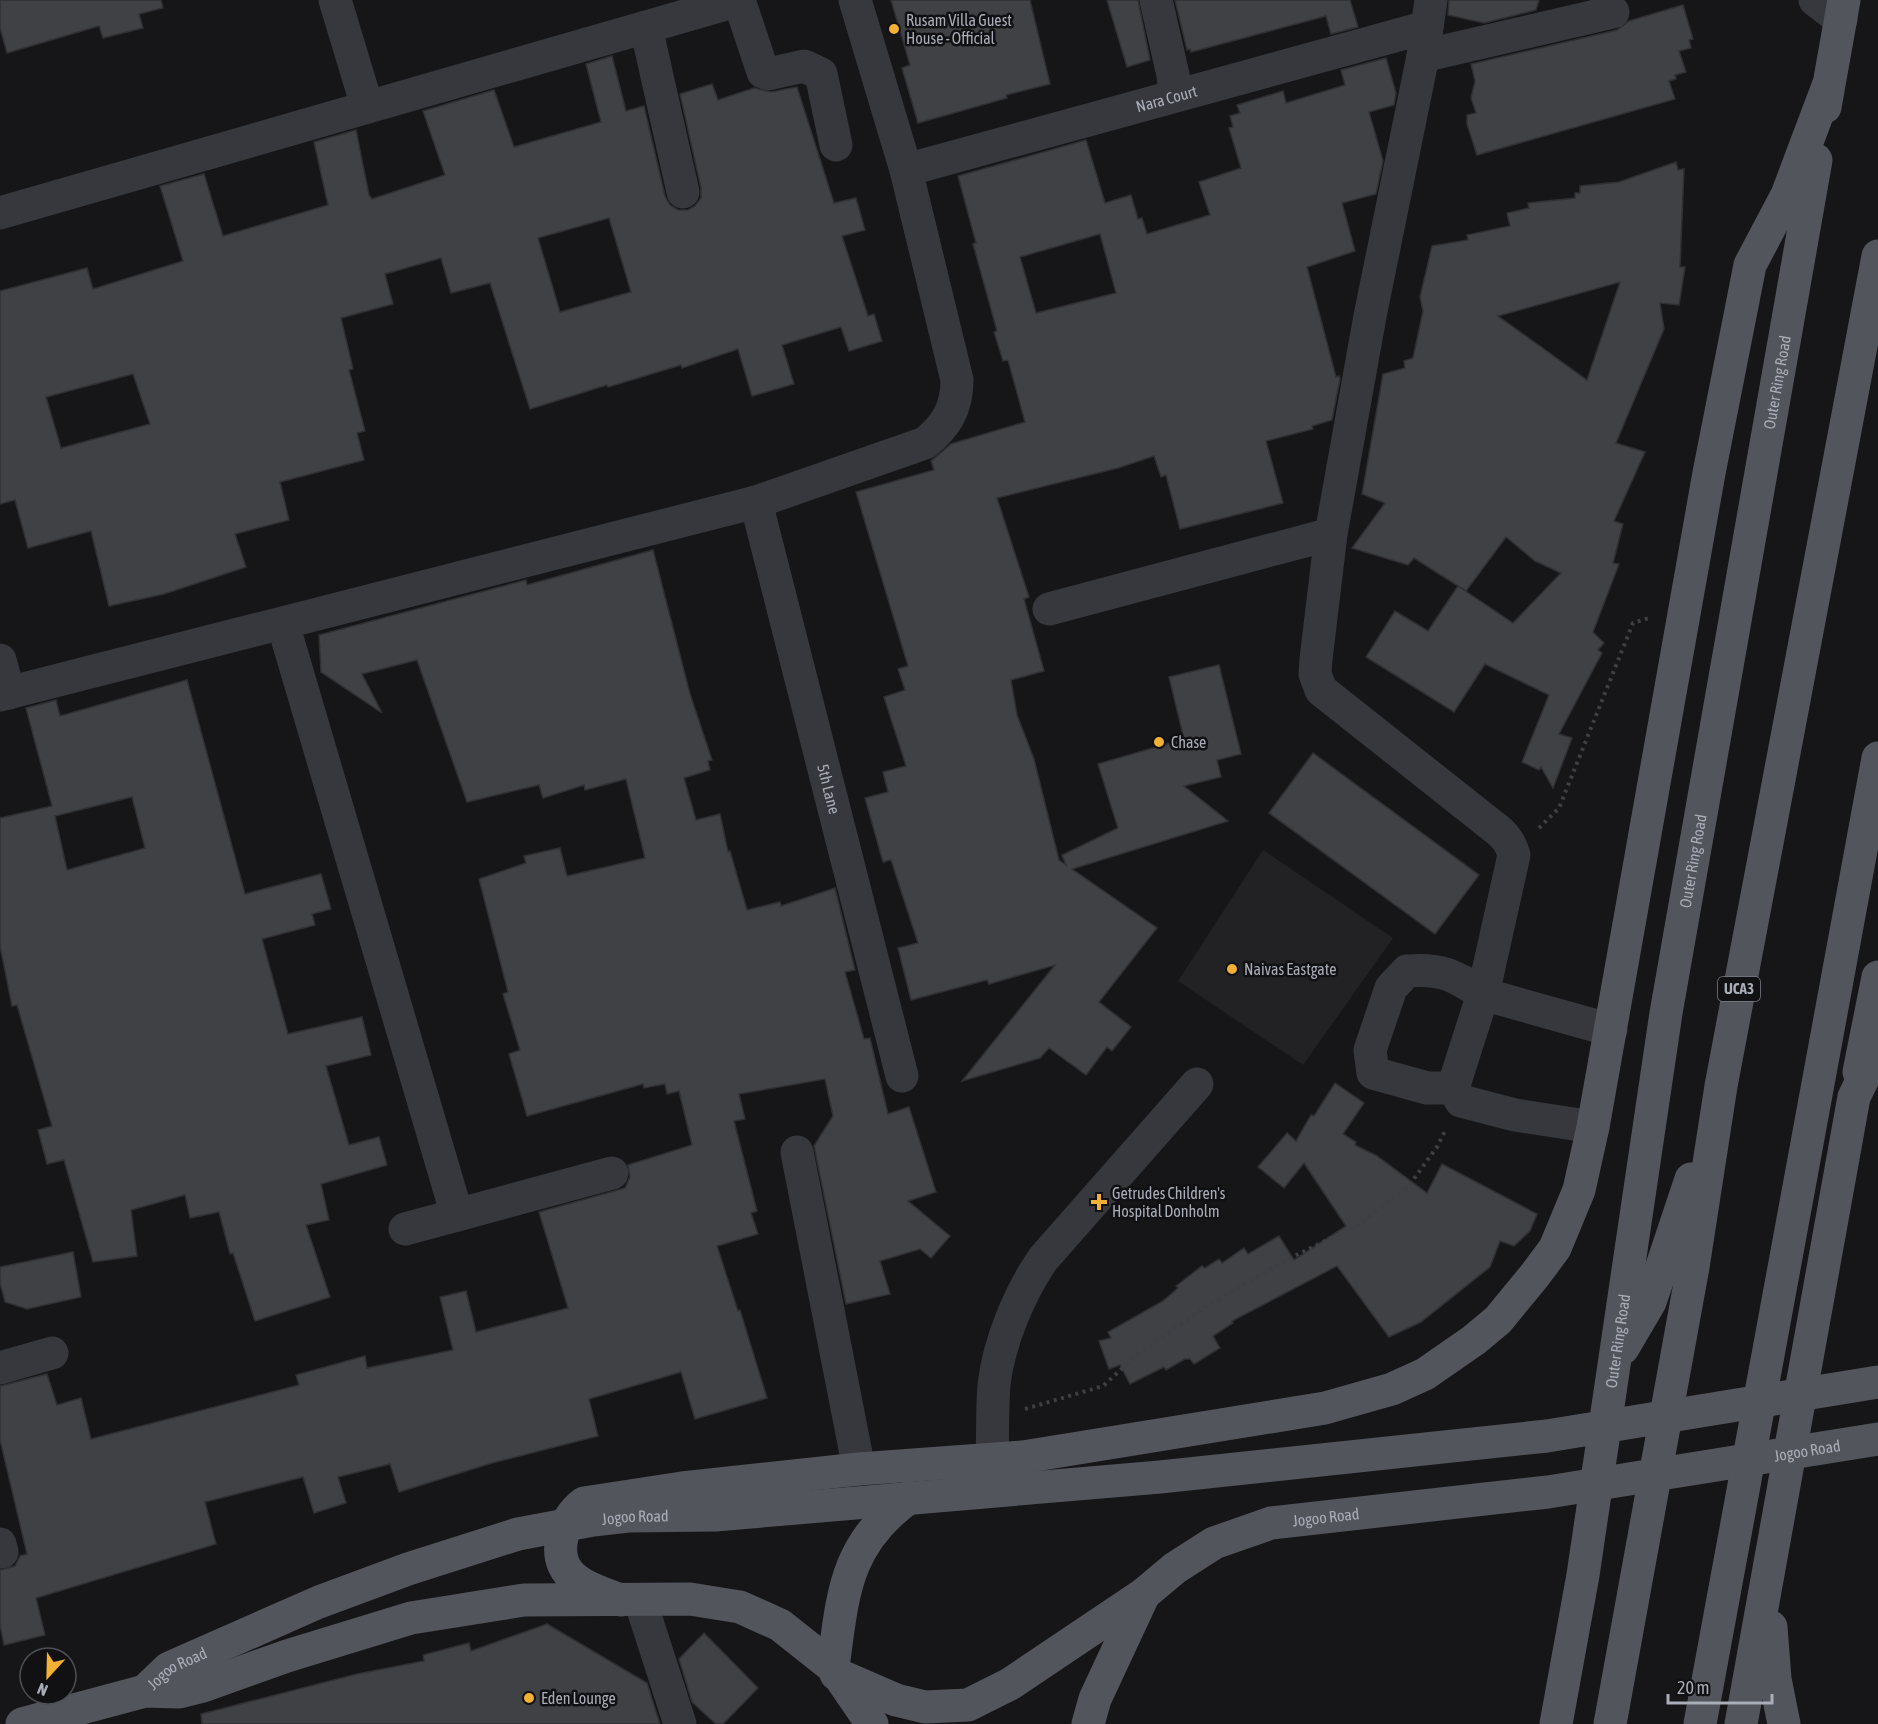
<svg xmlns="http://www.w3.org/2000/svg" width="1878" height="1724" viewBox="0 0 1878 1724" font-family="'Asap Condensed',sans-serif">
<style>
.built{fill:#222225}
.building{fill:#404145;stroke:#303034;stroke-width:1.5;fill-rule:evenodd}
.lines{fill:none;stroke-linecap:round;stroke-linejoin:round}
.path{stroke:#3d3f44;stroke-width:4;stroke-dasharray:3 4.5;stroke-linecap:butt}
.minor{stroke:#37383d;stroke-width:33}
.major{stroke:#53555c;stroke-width:33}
.poi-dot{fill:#f2b134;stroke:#111113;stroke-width:2}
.labels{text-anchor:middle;stroke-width:5;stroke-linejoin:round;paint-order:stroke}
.shield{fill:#111113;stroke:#7b7e86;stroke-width:1.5}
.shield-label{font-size:15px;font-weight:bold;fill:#a8adb8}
.poi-label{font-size:16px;fill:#a8adb8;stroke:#111113;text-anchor:start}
.street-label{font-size:16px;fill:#a8adb8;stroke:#111113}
</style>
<rect width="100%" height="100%" fill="#161618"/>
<polygon class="built" points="1263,850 1393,938 1303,1065 1178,981"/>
<g class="building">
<polygon points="0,0 161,0 163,8 139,14 143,28 103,38 99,26 7,53 0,28"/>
<polygon points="891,0 1030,0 1050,84 1006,95 1007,98 918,123 902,68 910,65"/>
<polygon points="1107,0 1138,0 1150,60 1127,67"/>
<polygon points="1175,0 1350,0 1358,27 1331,34 1326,16 1191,52 1190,49 1187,50"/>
<polygon points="1449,0 1539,0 1536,10 1484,23 1448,15"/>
<polygon points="1683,5 1693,39 1689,40 1691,48 1679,51 1686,72 1675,75 1676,79 1669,81 1675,99 1477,155 1467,124 1467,115 1476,113 1471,98 1475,81 1471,64 1617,30 1629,21"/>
<path d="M 612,56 L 626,111 L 644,106 L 665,196 L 670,205 L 678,210 L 688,210 L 695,206 L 701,198 L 701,188 L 680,94 L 712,84 L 718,100 L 754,88 L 771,92 L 797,87 L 834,203 L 856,198 L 865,230 L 842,236 L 868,316 L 874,314 L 882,341 L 849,351 L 841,327 L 782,345 L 794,384 L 752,396 L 738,349 L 682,368 L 681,365 L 608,387 L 607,385 L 530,409 L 490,283 L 451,293 L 441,258 L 385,274 L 393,304 L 341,318 L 353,369 L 349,370 L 365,431 L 357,433 L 364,460 L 280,482 L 289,520 L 235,534 L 246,567 L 164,594 L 109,606 L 91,531 L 28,548 L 15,500 L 0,504 L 0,291 L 87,268 L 93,289 L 183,261 L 160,186 L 204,174 L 223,236 L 328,205 L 314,142 L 356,130 L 369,195 L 372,199 L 445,175 L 423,111 L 494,90 L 514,147 L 601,122 L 586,64 ZM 609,218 L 631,292 L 560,312 L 538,238 ZM 133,374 L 150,424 L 61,448 L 46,397 Z"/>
<path d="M 1386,58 L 1396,93 L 1394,105 L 1369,112 L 1383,161 L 1376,194 L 1342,203 L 1355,251 L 1307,267 L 1336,377 L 1339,376 L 1340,379 L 1332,420 L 1312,426 L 1313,429 L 1266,441 L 1283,503 L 1180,529 L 1166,475 L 1161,477 L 1154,456 L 1118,468 L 997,498 L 1029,597 L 1024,599 L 1044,671 L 1011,680 L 1017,715 L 1034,759 L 1059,860 L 1066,865 L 1062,855 L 1118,828 L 1098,764 L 1184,739 L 1169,677 L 1219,665 L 1241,754 L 1217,760 L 1221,777 L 1184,786 L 1228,821 L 1072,869 L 1157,928 L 1099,1002 L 1131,1027 L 1112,1051 L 1107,1047 L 1086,1075 L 1049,1048 L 1040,1058 L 962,1081 L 1055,965 L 989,984 L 987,980 L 911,1000 L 898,948 L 918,943 L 891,860 L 883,862 L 865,798 L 888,792 L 883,772 L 906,766 L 884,697 L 905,690 L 898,669 L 908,666 L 856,492 L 934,470 L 931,461 L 951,444 L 1025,422 L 1008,360 L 1003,361 L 994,332 L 997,331 L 973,244 L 976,243 L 958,176 L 1086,140 L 1105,203 L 1131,195 L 1138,219 L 1142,218 L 1147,234 L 1210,215 L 1199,182 L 1241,168 L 1229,128 L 1233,127 L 1230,116 L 1240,113 L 1237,105 L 1283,91 L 1286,103 L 1345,85 L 1341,70 ZM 1100,234 L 1116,293 L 1036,313 L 1020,257 Z"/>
<path d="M 1676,162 L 1678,170 L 1684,169 L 1680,267 L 1685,267 L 1679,305 L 1660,303 L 1664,329 L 1616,443 L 1645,452 L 1614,521 L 1623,524 L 1613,563 L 1619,564 L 1593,632 L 1604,643 L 1598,650 L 1602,653 L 1559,734 L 1572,738 L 1553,788 L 1541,767 L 1539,770 L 1522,762 L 1549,695 L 1485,664 L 1454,712 L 1366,657 L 1395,611 L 1428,631 L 1458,586 L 1513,623 L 1561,573 L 1535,561 L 1506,537 L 1466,591 L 1414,558 L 1408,565 L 1352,548 L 1385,503 L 1362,494 L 1383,374 L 1405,368 L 1404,361 L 1413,358 L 1423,311 L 1420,297 L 1432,246 L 1468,240 L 1467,235 L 1510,226 L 1507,213 L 1529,208 L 1528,203 L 1575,198 L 1575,193 L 1580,193 L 1580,186 L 1619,182 ZM 1620,282 L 1587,380 L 1498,316 Z"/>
<polygon points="653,550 690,694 712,760 708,761 710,770 684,778 696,820 720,814 728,852 730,851 747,910 780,902 781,906 835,888 855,970 845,972 864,1039 870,1038 888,1114 909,1107 936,1192 908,1201 950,1236 931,1258 920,1249 880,1261 890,1294 846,1304 814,1146 833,1116 825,1079 739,1094 745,1119 734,1121 757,1211 751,1213 758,1234 717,1246 738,1311 740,1310 767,1398 695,1419 681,1372 589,1399 598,1436 492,1463 399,1492 390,1464 338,1477 346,1503 314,1513 303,1477 205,1502 216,1544 36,1598 45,1635 4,1645 0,1625 0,1570 15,1566 20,1556 27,1554 0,1440 0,1386 47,1374 57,1405 81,1398 91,1439 299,1385 296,1375 365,1356 367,1368 453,1350 440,1297 466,1291 476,1332 568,1308 539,1212 625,1188 630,1177 628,1165 692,1145 679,1091 667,1094 665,1084 644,1088 643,1084 527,1116 509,1054 520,1050 503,994 508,992 479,879 526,863 524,856 560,848 567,876 645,858 626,779 585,790 584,785 543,798 539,785 467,802 417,660 362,674 382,713 321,672 319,635 526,580 527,585"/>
<path d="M 187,680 L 245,894 L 321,874 L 331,909 L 312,914 L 315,925 L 262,939 L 288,1034 L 362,1017 L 371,1055 L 326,1066 L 349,1145 L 379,1137 L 387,1165 L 321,1184 L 329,1220 L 306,1225 L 330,1297 L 255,1321 L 233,1253 L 230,1254 L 219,1212 L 190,1218 L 185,1195 L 131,1210 L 137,1256 L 93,1262 L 64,1160 L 47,1164 L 38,1130 L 52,1126 L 17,1005 L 12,1006 L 0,946 L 0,818 L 52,806 L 26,708 L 56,700 L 60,716 ZM 132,797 L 145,848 L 67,870 L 55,816 Z"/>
<polygon points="1313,753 1479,875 1435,934 1269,813"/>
<polygon points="1335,1083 1364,1103 1343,1134 1356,1142 1355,1145 1377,1156 1427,1193 1442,1164 1537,1214 1530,1231 1514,1246 1500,1241 1490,1267 1421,1322 1389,1337 1337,1266 1232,1321 1233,1323 1213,1336 1220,1348 1194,1364 1190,1359 1185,1359 1166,1370 1164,1367 1130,1384 1120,1365 1109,1369 1099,1341 1111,1338 1108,1332 1163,1301 1178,1288 1176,1286 1202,1266 1205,1268 1219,1259 1222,1263 1244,1248 1248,1254 1279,1236 1294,1260 1346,1226 1304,1163 1284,1188 1258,1167 1287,1133 1296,1141 1311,1115 1314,1116"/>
<polygon points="73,1252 81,1297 27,1309 5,1302 0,1283 0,1267"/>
<polygon points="547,1624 647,1683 660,1724 202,1724 201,1714 357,1674 424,1661 423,1655 469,1643 471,1651"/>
<polygon points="704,1633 758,1688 723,1724 716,1724 692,1702 679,1659"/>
</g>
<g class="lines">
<g class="path">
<polyline points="1539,828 1559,808 1633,623 1649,618"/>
<polyline points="1025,1409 1103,1386 1138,1354 1204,1308 1282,1262 1360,1224 1408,1187 1437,1147 1445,1131"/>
</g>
<g class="minor">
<polyline points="335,0 367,106"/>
<polyline points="739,0 763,72 768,74 804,66 821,74 836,145"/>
<polyline points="1156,0 1173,75 1175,95"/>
<polyline points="1815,0 1841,20"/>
<polyline points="646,27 683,192"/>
<polyline points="1423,56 1613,12"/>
<path id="s1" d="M 906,170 L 1427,27"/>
<polyline points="0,213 740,0"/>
<path id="s2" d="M 756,502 L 902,1076"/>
<path d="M 1331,534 L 1316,659 L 1315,674 L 1321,690 L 1499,831 C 1507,838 1511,844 1514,855 L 1483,994 L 1611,1030"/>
<polyline points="1049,609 1331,534 1370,316 1423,56 1431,0"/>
<polyline points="283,624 457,1215 612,1173"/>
<polyline points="0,660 9,693"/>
<path d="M 0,695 L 756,502 L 925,443 C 946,426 957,409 957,380 L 906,170 L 855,0"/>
<path d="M 1453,1088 L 1427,1088 L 1373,1073 L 1370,1050 L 1391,988 L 1407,971 C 1442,968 1453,975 1483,994 L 1453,1088 L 1461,1101 L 1515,1115 L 1593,1127"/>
<polyline points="797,1152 859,1469"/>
<polyline points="405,1229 457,1215"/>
<polyline points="0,1368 52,1353"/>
<path d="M 992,1460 C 993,1435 992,1409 994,1385 C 999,1342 1019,1294 1043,1259 L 1197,1084"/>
<polyline points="0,1544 2,1552"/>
<polyline points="640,1600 680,1724"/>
</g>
<g class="major">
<polyline points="1825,107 1844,0"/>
<polyline points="1859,1072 1878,977"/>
<polyline points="1623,1348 1650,1302 1691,1179"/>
<path d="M 621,1600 C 590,1589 553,1579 562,1537 C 565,1524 573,1511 584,1503 L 682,1488 L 859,1469 L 1023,1457 L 1325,1408 L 1392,1389 L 1425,1374 L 1474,1340 L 1498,1320 L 1535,1275 L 1555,1248 L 1579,1190 L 1593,1127 L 1709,473 L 1750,265 L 1787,195 L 1828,86"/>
<polyline points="1771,1627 1775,1679 1784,1724"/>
<path d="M 833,1667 C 843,1595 844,1544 910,1497"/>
<path id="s3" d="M 836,1674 L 896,1700 L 925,1707 L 968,1705 L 1010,1684 L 1144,1594 L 1175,1568 L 1214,1543 L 1271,1523 L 1548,1492 L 1878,1439"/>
<path id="s4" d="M 145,1691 L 169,1668 L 319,1602 L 408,1569 L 518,1534 L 593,1520 L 628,1516 L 715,1515 L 1160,1477 L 1547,1436 L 1878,1382"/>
<polyline points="22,1724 145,1691 179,1692 203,1686 287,1656 411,1618 524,1600 690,1599 740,1607 780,1625 833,1667 872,1724"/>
<polyline points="1088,1724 1095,1699 1144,1594"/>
<path id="s5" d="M 1556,1724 L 1583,1575 L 1666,1013 L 1816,160"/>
<polyline points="1610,1724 1693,1267 1721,1086 1878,256"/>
<polyline points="1700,1724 1878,758"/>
<polyline points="1741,1724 1854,1097 1878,1048"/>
</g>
</g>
<g class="poi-dot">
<circle cx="894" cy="29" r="6"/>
<circle cx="1159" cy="742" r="6"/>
<circle cx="1232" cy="969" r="6"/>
<path d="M1096 1193h6v6h6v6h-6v6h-6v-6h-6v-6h6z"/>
<circle cx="529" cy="1698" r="6"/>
</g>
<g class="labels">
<rect class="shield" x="1718" y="977" width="42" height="24" rx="4.5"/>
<g class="shield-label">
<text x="1739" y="994">UCA3</text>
</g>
<g class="poi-label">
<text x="906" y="26">Rusam Villa Guest<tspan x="906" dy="18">House - Official</tspan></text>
<text x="1171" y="748">Chase</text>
<text x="1244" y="975">Naivas Eastgate</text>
<text x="1112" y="1199">Getrudes Children's<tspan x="1112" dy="18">Hospital Donholm</tspan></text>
<text x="541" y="1704">Eden Lounge</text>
</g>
<g class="street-label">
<text dy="6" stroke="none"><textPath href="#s1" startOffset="270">Nara Court</textPath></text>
<text dy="6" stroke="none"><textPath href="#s5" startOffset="1360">Outer Ring Road</textPath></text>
<text dy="6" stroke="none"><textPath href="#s2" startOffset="296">5th Lane</textPath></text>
<text dy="6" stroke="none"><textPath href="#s5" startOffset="874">Outer Ring Road</textPath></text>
<text dy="6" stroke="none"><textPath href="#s5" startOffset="388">Outer Ring Road</textPath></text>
<text dy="6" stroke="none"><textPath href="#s3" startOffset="1035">Jogoo Road</textPath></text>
<text dy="6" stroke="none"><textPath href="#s4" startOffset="526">Jogoo Road</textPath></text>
<text dy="6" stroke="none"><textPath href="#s3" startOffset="549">Jogoo Road</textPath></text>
<text dy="6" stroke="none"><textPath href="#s4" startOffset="40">Jogoo Road</textPath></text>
</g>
</g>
<g transform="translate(48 1676) rotate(202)"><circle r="28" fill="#111113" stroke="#4d4f55" stroke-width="1.5"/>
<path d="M0-4.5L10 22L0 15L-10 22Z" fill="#f2b134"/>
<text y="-9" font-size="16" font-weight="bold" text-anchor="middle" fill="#a8adb8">N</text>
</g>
<path d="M1668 1694v9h104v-9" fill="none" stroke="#a8adb8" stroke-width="3"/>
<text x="1677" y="1694" font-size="18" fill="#a8adb8" stroke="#111113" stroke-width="4.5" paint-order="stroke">20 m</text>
</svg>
